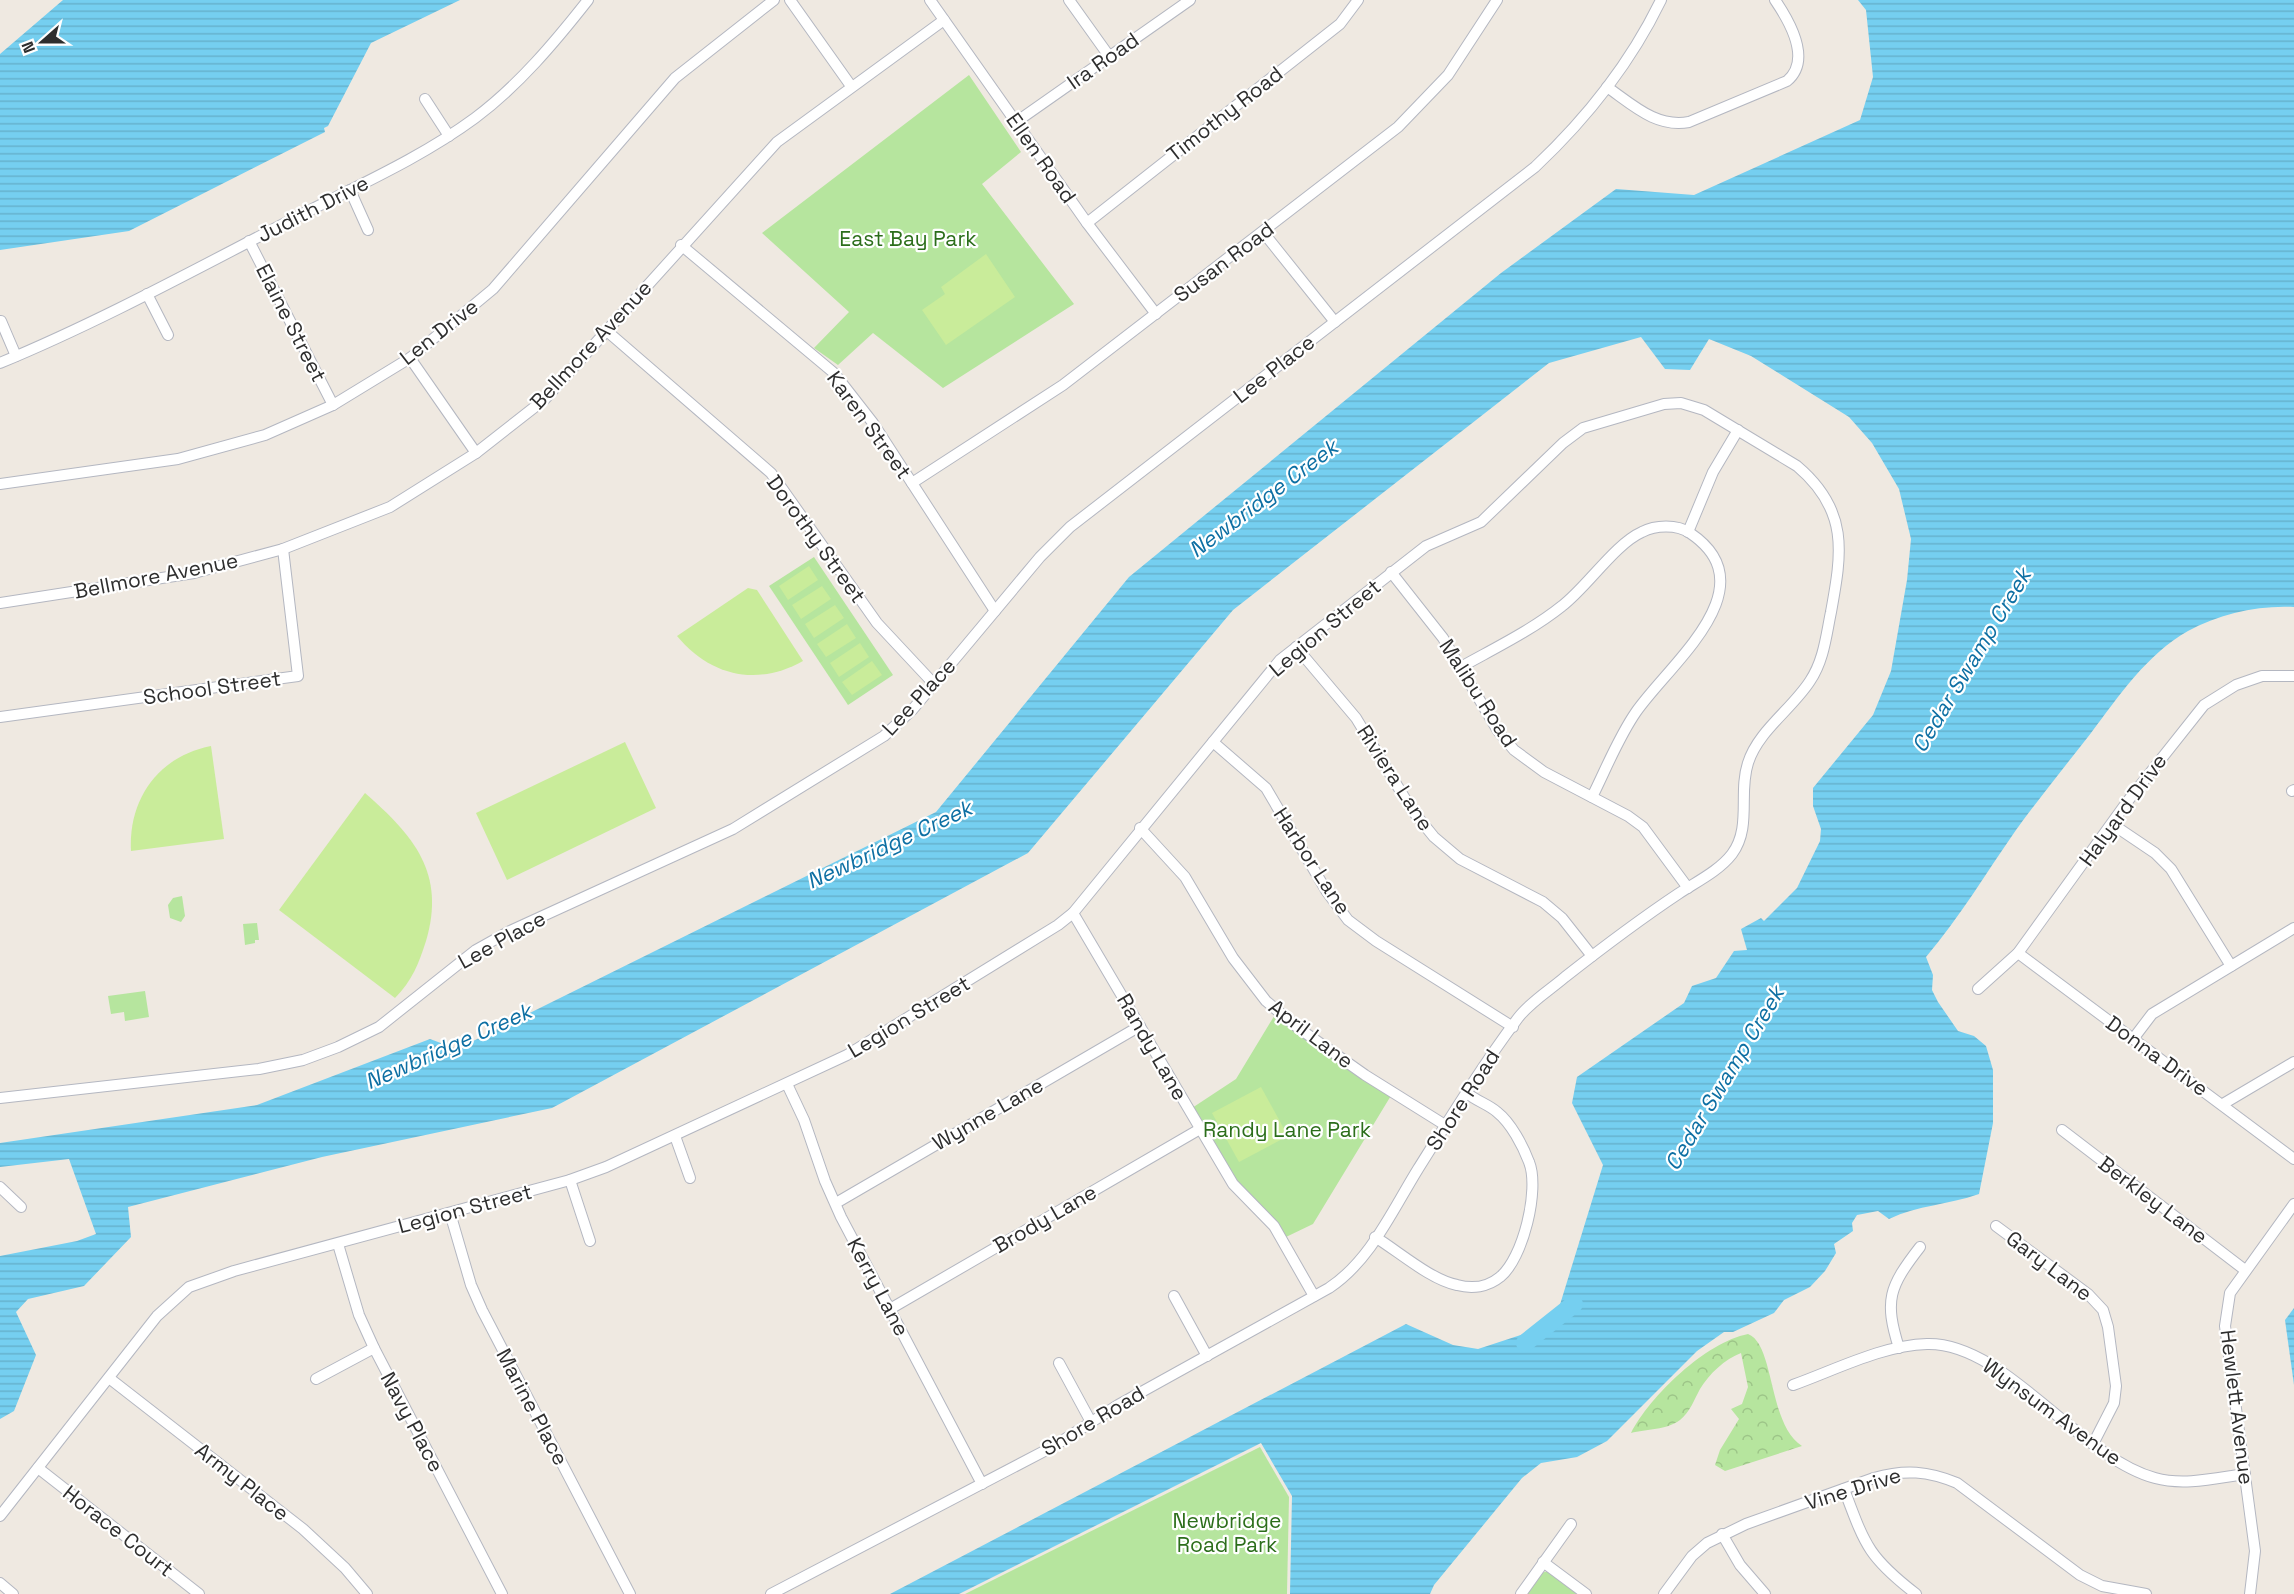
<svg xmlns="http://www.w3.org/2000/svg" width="2294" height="1594" viewBox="0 0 2294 1594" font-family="'Space Grotesk',sans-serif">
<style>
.forest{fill:url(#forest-crowns)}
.park{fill:#b6e59e}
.pitch{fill:#c9ec9a}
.water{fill:url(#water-rules)}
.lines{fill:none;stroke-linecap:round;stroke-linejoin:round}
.river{stroke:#75cff0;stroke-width:18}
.minor-casing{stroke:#b4b7c1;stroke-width:12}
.minor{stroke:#fff;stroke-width:10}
.labels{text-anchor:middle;stroke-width:4.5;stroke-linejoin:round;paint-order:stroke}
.street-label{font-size:21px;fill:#2e2e2e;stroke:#fff}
.park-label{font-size:21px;fill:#2c6e1b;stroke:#fff}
.water-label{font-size:22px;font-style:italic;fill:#0d6fa3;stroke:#fff}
</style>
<defs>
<pattern id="forest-crowns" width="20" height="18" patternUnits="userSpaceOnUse" patternTransform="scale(1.5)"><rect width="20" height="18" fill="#b6e59e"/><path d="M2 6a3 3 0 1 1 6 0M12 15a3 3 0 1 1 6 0" fill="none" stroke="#9dc588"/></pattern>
<pattern id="water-rules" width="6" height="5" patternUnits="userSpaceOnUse" patternTransform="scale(1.5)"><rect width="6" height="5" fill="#75cff0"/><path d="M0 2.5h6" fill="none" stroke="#66b2ce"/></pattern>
</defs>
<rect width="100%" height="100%" fill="#efe9e1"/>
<path class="forest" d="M 1748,1334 C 1775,1344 1768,1425 1802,1446 L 1725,1471 L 1715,1465 L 1720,1450 L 1739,1419 L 1731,1409 L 1742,1404 L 1748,1387 L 1741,1353 C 1725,1359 1709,1374 1700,1389 C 1694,1400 1690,1412 1680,1420 C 1667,1430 1646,1429 1631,1433 C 1650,1396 1706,1342 1748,1334 Z"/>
<g class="park">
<polygon points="969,75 1021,152 982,184 1074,304 943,388 873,333 838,365 814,348 849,312 762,233"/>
<polygon points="814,557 893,675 848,705 769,586"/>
<polygon points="182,896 185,916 181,922 170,918 168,905 173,898"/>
<polygon points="257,923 259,940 255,940 255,943 245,945 243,924"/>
<polygon points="145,991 149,1017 125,1021 124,1012 111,1014 108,996"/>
<polygon points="1276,1013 1392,1094 1313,1224 1286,1237 1234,1182 1192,1108 1236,1079"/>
<polygon points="1260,1447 1289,1497 1287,1594 965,1594"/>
<polygon points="1551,1571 1582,1594 1525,1594 1539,1573"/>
</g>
<g class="pitch">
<polygon points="986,254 1015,297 946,345 922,310 945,294 941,287"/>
<polygon points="809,566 818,580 788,600 779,586"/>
<polygon points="822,586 831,599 801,619 792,605"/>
<path d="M 748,588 L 757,590 L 803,661 C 757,687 710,676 677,636 Z"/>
<polygon points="835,605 844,618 814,638 805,624"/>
<polygon points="847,624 856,638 826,657 817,644"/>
<polygon points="860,643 869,657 839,677 830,663"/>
<polygon points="872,661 882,675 852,695 842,682"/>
<polygon points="625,742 656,808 507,880 476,813"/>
<path d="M 211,746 L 224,839 L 131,851 C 128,799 159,756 211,746 Z"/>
<path d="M 365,793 C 414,836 446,873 426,941 C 419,963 412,981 395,998 L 279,910 Z"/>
<polygon points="1261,1087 1288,1136 1239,1162 1212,1113"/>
</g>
<g class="water">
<polygon points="63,0 460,0 371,43 328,126 324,128 325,132 129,231 0,250 0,54"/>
<path d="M 1858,0 L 2294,0 L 2294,607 C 2259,605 2219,614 2188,631 C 2147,654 2119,696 2091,733 C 2066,765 2040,797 2016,830 C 1986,873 1960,917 1926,957 L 1933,975 L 1932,990 L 1938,1002 L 1958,1031 L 1974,1036 L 1986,1046 L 1993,1070 L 1993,1123 L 1979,1194 C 1948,1205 1918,1205 1889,1219 L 1878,1211 L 1857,1215 L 1852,1223 L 1853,1231 L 1834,1244 L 1836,1253 L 1825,1271 L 1810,1287 L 1784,1300 L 1774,1313 L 1733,1332 L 1724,1332 L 1697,1351 L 1607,1441 L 1577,1457 L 1541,1463 L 1522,1478 L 1434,1585 L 1430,1594 L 1290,1594 L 1292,1496 L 1261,1443 L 959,1594 L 890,1594 L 1406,1324 L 1453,1345 L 1478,1349 L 1554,1324 L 1603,1165 L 1572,1103 L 1577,1077 L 1684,1003 L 1692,986 L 1716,978 L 1734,951 L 1747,950 L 1741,929 L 1761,918 L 1764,921 L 1797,888 L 1820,841 L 1821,829 L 1813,806 L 1813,788 L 1873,715 L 1891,671 L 1907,580 L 1911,539 L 1899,489 L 1872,443 L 1849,417 L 1751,356 L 1709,339 L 1690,370 L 1665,369 L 1641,337 L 1549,363 L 1233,610 L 1028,853 L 552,1108 L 322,1157 L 128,1207 L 131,1237 L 84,1286 L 28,1299 L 16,1312 L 36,1355 L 14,1411 L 0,1419 L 0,1256 L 77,1241 L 96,1234 L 69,1159 L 0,1167 L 0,1143 L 257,1105 L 430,1039 L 457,1049 L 936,812 L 1129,577 L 1501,273 L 1616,189 L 1694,195 L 1860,120 L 1873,77 L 1866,10 Z"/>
<polygon points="2294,1308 2294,1385 2285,1320"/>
</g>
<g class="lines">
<polyline class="river" points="1525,1343 1574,1304"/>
<defs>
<g id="minor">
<polyline points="790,0 851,86"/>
<polyline points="930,0 1087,223 1156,314"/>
<polyline points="1069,0 1109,56"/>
<path d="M 1607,87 C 1633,105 1656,128 1689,122 L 1787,81 C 1812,60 1790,22 1775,0"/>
<polyline points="425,99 449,136"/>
<polyline points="1016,122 1190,0"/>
<polyline points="350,190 368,230"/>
<polyline points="1087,223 1340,24 1358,0"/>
<polyline points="1263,232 1335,322"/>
<polyline points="249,241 333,405"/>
<polyline points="681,245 834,373 873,423 995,611"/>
<polyline points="147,294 168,335"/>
<polyline points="1,321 16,356"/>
<polyline points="608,332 771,473 877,623 934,684"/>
<polyline points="410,358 476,453"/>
<path d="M 0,363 C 99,322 194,270 289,221 C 352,188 418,160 475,118 C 518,86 555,42 588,0"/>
<polyline points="912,483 1063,385 1398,127 1448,75 1497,0"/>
<polyline points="0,484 178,459 265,435 333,405 410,358 493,289 675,78 774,0"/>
<polyline points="1688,532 1713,472 1738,430"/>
<polyline points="1391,572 1443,638 1498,731 1514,750 1544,772 1628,816 1643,827 1688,888"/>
<polyline points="0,603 194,573 283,549 390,507 476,453 545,399 777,142 944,20"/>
<polyline points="1296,647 1356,718 1412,810 1434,837 1460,859 1543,902 1562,918 1592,956"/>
<path d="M 1461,667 C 1495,648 1532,630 1562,606 C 1587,587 1615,544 1642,532 C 1655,525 1677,524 1690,533 C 1770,587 1670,663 1636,712 C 1618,738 1606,769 1592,797"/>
<polyline points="0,717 298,676 283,549"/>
<polyline points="1213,742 1266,788 1327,892 1348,920 1376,941 1513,1027"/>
<polyline points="2292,791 2294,790"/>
<polyline points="2112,824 2155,853 2171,869 2231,966"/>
<polyline points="1140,828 1185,877 1233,958 1266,1001 1297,1027 1365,1075 1445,1125"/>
<polyline points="1073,913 1233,1184 1274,1226 1314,1296"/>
<polyline points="2018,953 2294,1159"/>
<polyline points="1978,989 2018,953 2127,802 2204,705 2236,685 2262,676 2294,676"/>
<polyline points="2133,1039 2152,1014 2294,928"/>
<polyline points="787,1084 804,1120 825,1181 841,1217 982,1484"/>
<path d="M 0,1098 L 259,1069 L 303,1060 L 338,1047 L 379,1027 L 476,950 L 510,931 L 733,829 L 884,736 L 913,709 L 1040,557 L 1070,527 L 1535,167 C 1586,119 1630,64 1661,0"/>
<polyline points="2223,1104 2294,1062"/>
<polyline points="2062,1130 2245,1270"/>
<polyline points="675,1136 690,1178"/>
<polyline points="570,1180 590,1241"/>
<polyline points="0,1187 21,1207"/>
<polyline points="836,1203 1140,1026"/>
<polyline points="450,1213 471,1285 482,1310 630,1594"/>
<polyline points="1996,1226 2088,1294 2103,1310 2108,1327 2116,1386 2114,1403 2093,1444"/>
<path d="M 1375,1237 C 1398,1251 1431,1280 1457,1285 C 1472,1289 1488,1287 1500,1277 C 1523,1259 1540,1189 1529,1162 C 1523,1146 1511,1123 1497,1112 C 1488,1104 1476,1101 1467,1093"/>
<polyline points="338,1244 359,1315 374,1348 502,1594"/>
<polyline points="1174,1296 1207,1356"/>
<polyline points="890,1309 1200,1129"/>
<path d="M 1899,1348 C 1884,1300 1889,1287 1920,1247"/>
<polyline points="1059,1363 1091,1422"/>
<polyline points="109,1378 303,1529 345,1568 367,1594"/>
<polyline points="316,1379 374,1348"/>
<path d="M 1793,1385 C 1835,1370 1883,1345 1927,1344 C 2005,1342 2078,1457 2155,1478 C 2184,1486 2216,1478 2245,1474"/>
<polyline points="38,1468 199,1594"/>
<path d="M 1844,1489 C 1865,1545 1868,1557 1916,1594"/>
<path d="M 0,1516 L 157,1316 L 189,1287 L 234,1271 L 570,1180 L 606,1167 L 847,1055 L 1058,925 L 1073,913 L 1280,660 L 1426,546 L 1481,522 L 1563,443 L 1583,428 L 1664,404 L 1681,403 L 1704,410 L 1797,466 C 1849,510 1842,552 1831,612 C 1826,636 1824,660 1810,681 C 1792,709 1758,731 1748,763 C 1738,793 1752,827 1732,854 C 1719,871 1696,882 1678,894 C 1639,920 1602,948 1565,977 C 1550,990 1530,1002 1518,1018 C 1482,1066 1450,1118 1418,1169 C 1392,1211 1370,1261 1329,1288 L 1118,1405 L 1054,1446 L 771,1594"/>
<polyline points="1722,1534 1740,1565 1765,1594"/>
<polyline points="1543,1562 1586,1594"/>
<polyline points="0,1583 13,1594"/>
<polyline points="1521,1594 1571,1524"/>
<path d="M 1664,1594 L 1692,1556 L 1707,1543 L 1746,1524 L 1874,1478 C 1905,1469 1928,1471 1957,1483 L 2080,1575 L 2102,1586 L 2146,1594"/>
<polyline points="2250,1594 2255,1551 2225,1326 2230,1293 2294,1204"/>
</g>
</defs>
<use href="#minor" class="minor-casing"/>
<use href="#minor" class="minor"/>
</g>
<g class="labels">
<g class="street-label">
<text transform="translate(1103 61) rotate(-35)" y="7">Ira Road</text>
<text transform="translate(1225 114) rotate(-38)" y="7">Timothy Road</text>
<text transform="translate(1041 158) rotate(55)" y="7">Ellen Road</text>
<text transform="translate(313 209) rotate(-27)" y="7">Judith Drive</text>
<text transform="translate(1224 262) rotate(-37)" y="7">Susan Road</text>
<text transform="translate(291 323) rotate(63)" y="7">Elaine Street</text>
<text transform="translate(439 332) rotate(-38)" y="7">Len Drive</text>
<text transform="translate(591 345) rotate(-47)" y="7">Bellmore Avenue</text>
<text transform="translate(1274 369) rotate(-38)" y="7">Lee Place</text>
<text transform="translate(869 425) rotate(54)" y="7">Karen Street</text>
<text transform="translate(816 539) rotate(54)" y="7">Dorothy Street</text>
<text transform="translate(156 576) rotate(-11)" y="7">Bellmore Avenue</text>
<text transform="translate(1325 628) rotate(-40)" y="7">Legion Street</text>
<text transform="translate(212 688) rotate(-8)" y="7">School Street</text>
<text transform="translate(1478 693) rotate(57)" y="7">Malibu Road</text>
<text transform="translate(919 697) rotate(-47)" y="7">Lee Place</text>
<text transform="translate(1395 778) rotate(57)" y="7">Riviera Lane</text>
<text transform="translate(2123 810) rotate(-54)" y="7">Halyard Drive</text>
<text transform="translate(1312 861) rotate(57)" y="7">Harbor Lane</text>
<text transform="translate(502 940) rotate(-29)" y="7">Lee Place</text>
<text transform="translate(909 1017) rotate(-31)" y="7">Legion Street</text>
<text transform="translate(1311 1034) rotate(37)" y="7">April Lane</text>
<text transform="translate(1152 1047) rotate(60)" y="7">Randy Lane</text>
<text transform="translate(2157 1056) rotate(36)" y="7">Donna Drive</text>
<text transform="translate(1463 1100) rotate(-57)" y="7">Shore Road</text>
<text transform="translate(988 1114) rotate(-30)" y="7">Wynne Lane</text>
<text transform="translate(2153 1200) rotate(37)" y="7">Berkley Lane</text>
<text transform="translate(465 1209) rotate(-15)" y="7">Legion Street</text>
<text transform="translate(1045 1219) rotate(-30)" y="7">Brody Lane</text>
<text transform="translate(2049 1266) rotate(37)" y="7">Gary Lane</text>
<text transform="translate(878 1287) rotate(62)" y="7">Kerry Lane</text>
<text transform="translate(532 1407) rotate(62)" y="7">Marine Place</text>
<text transform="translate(2237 1407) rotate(83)" y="7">Hewlett Avenue</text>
<text transform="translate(2052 1412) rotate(36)" y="7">Wynsum Avenue</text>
<text transform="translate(1093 1421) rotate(-31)" y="7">Shore Road</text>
<text transform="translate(412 1422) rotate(62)" y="7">Navy Place</text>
<text transform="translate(242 1482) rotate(38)" y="7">Army Place</text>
<text transform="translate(1853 1489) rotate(-17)" y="7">Vine Drive</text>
<text transform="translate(118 1531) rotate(38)" y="7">Horace Court</text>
</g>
<g class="park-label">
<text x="908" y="246">East Bay Park</text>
<text x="1287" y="1137">Randy Lane Park</text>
<text x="1227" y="1528">Newbridge<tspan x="1227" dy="24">Road Park</tspan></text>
</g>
<g class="water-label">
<text transform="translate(1263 498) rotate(-37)" y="8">Newbridge Creek</text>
<text transform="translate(1971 660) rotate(-59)" y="8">Cedar Swamp Creek</text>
<text transform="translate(889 844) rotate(-25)" y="8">Newbridge Creek</text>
<text transform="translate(448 1046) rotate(-24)" y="8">Newbridge Creek</text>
<text transform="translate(1724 1078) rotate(-59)" y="8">Cedar Swamp Creek</text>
</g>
</g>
<g transform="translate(42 42) rotate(249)" stroke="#ffffff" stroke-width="4.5" paint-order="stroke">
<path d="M0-4.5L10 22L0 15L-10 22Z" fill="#2e2e2e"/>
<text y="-9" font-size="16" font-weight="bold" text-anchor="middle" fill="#2e2e2e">N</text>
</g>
</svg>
